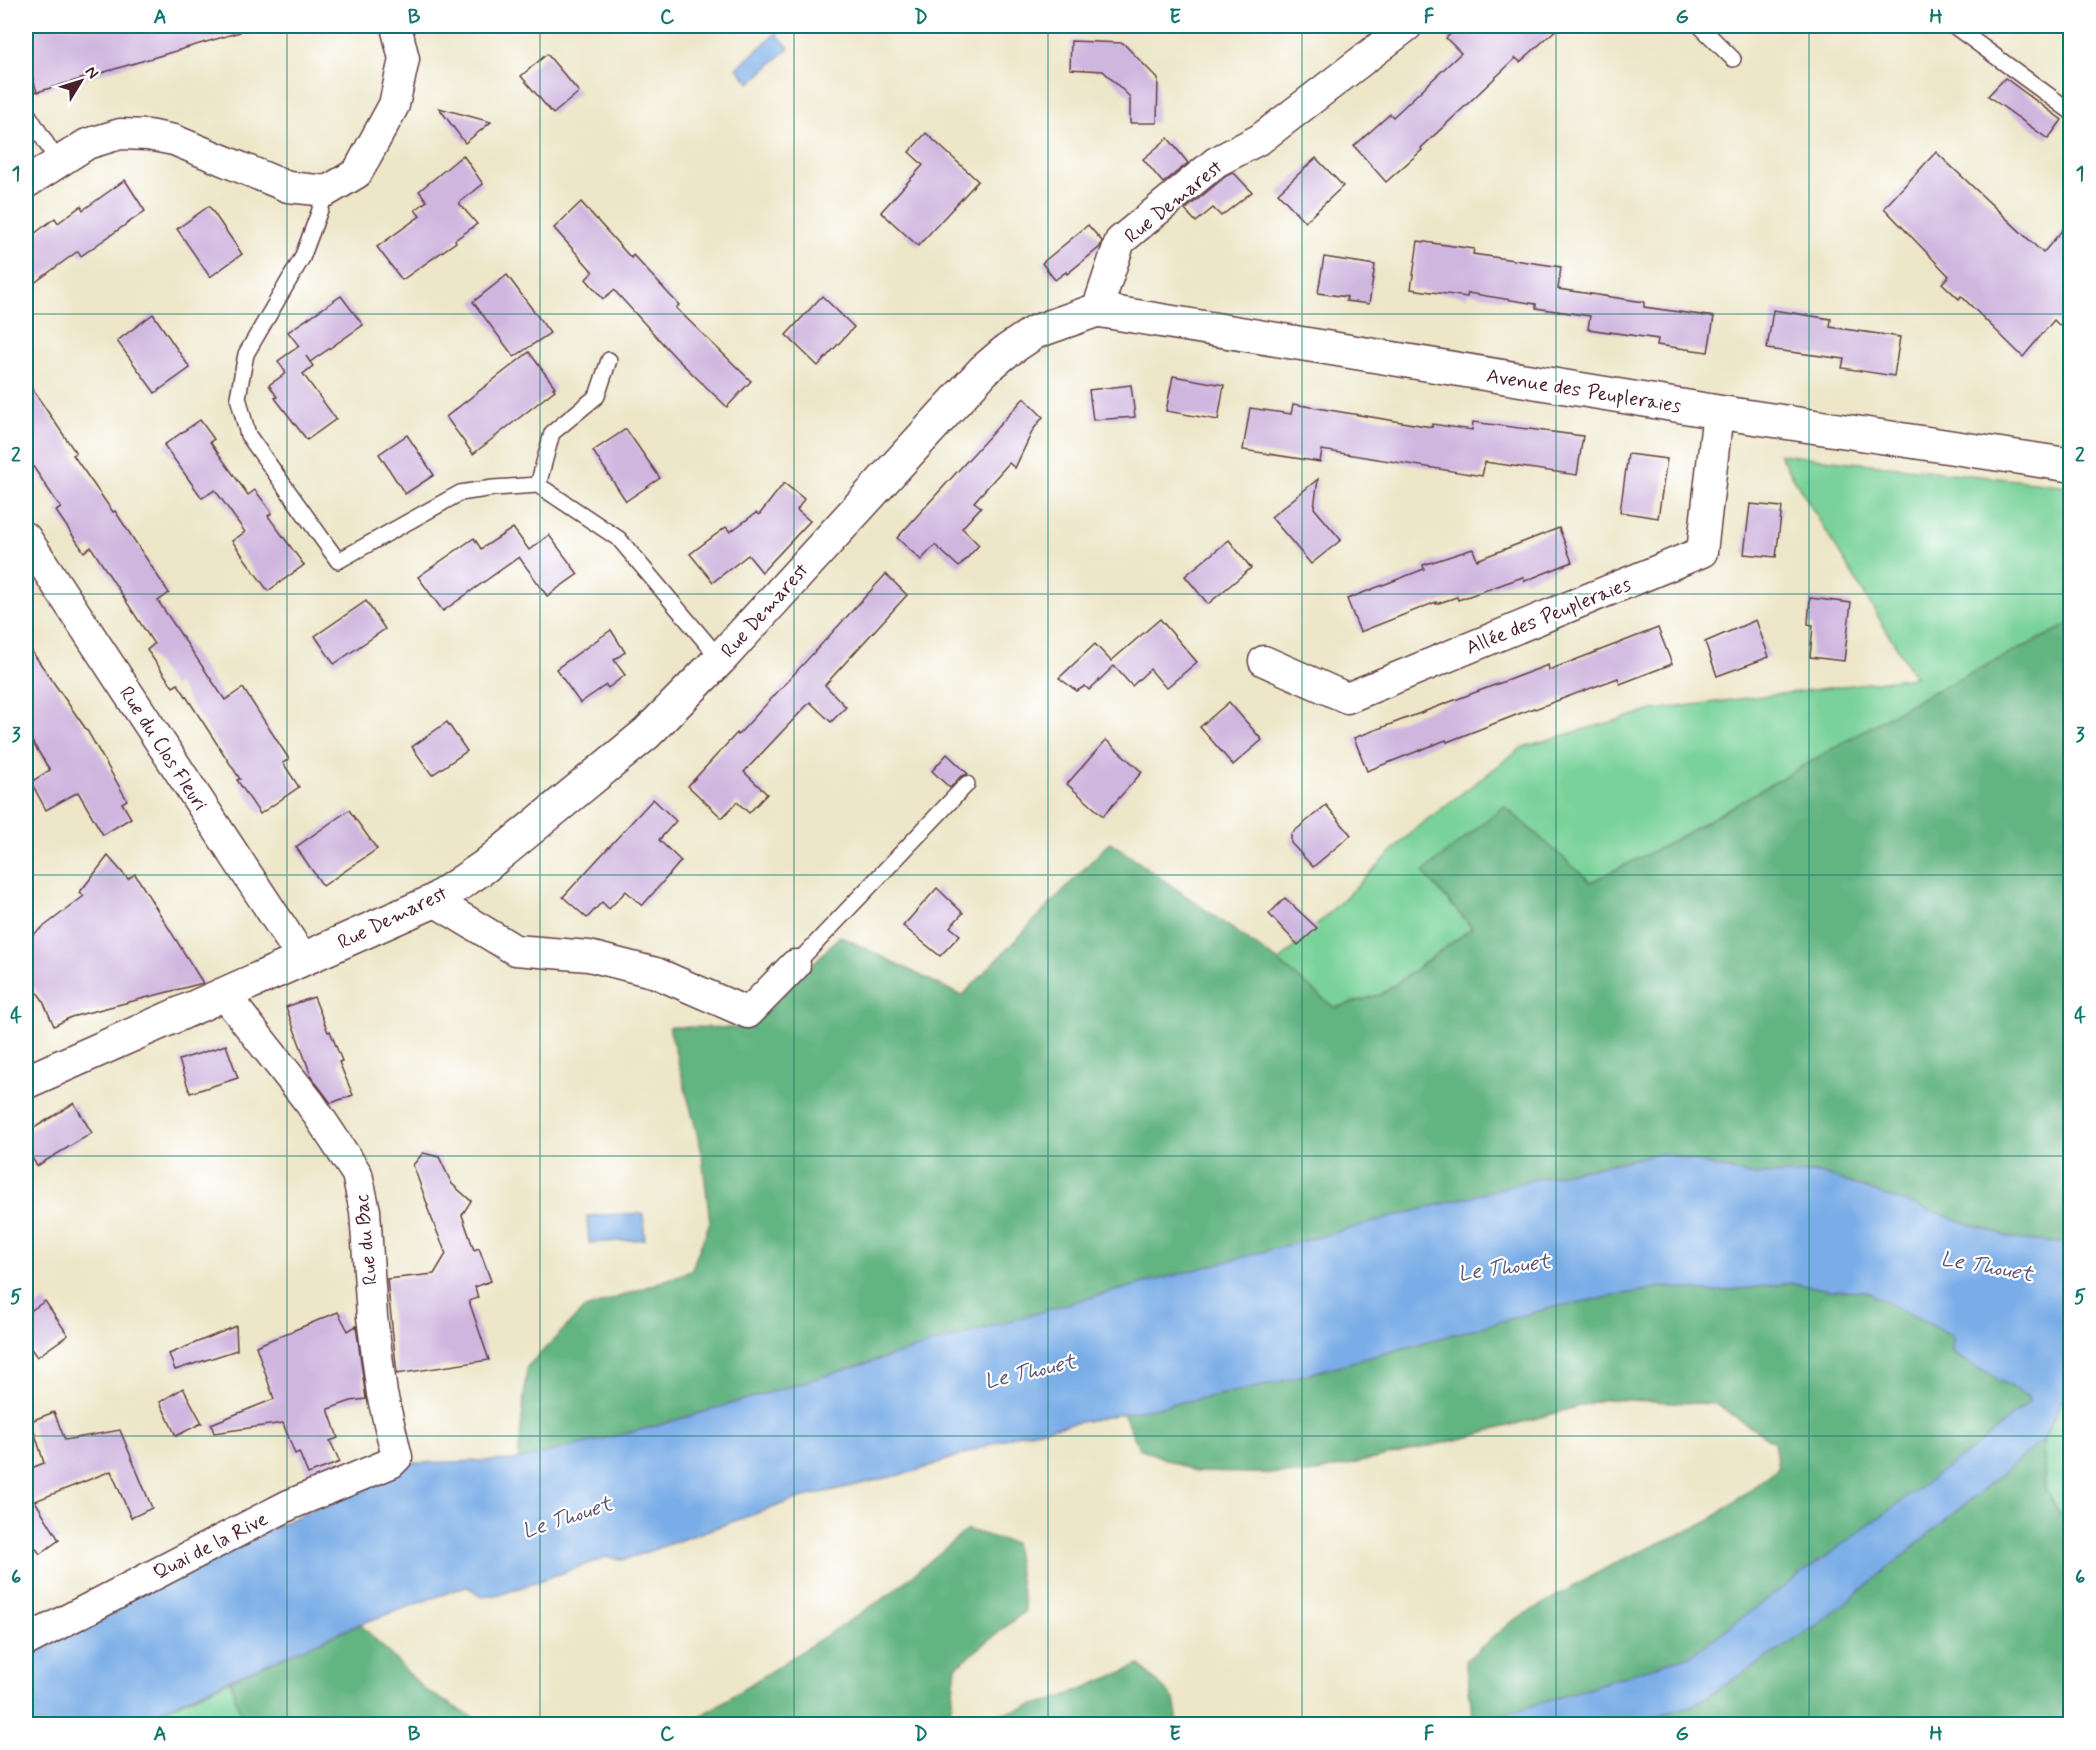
<svg xmlns="http://www.w3.org/2000/svg" width="2096" height="1750" viewBox="0 0 2096 1750" font-family="Mynerve,sans-serif">
<style>
.green{fill:#78d299;stroke:#617862;stroke-width:1.5}
.forest{fill:#62b481;stroke:#566a56;stroke-width:1.5}
.water{fill:#7aade7;stroke:#626689;stroke-width:1.5}
.building{fill:#cfb6df}
.lines{fill:none;stroke-linecap:round;stroke-linejoin:round}
.service-casing{stroke:#623d43;stroke-width:18}
.minor-casing{stroke:#623d43;stroke-width:33}
.tertiary-casing{stroke:#623d43;stroke-width:36}
.service{stroke:#fff;stroke-width:15}
.minor{stroke:#fff;stroke-width:30}
.tertiary{stroke:#fff;stroke-width:33}
.grid{fill:none;stroke:#0f766e;stroke-width:1.5;stroke-opacity:0.55}
.labels{text-anchor:middle;stroke-width:4.5;stroke-linejoin:round;paint-order:stroke}
.street-label{font-size:20px;fill:#4a1f2b;stroke:#fff}
.water-label{font-size:21px;font-style:italic;fill:#5d5876;stroke:#fff}
.neatline{fill:none;stroke:#0f766e;stroke-width:2}
.grid-label{font-size:20px;text-anchor:middle;font-weight:bold;fill:#0f766e}
</style>
<rect width="100%" height="100%" fill="#fff"/>
<filter id="ink" filterUnits="userSpaceOnUse"><feTurbulence type="fractalNoise" baseFrequency=".0167" numOctaves="2"/><feDisplacementMap in="SourceGraphic" scale="12" xChannelSelector="R" yChannelSelector="G"/><feConvolveMatrix kernelMatrix="1 2 1 2 8 2 1 2 1" color-interpolation-filters="sRGB"/></filter>
<filter id="wash" filterUnits="userSpaceOnUse"><feTurbulence type="fractalNoise" baseFrequency=".008" numOctaves="4" result="noise"/><feDisplacementMap in="SourceGraphic" scale="24" xChannelSelector="R" yChannelSelector="G"/><feGaussianBlur stdDeviation="1.35" result="paint"/><feColorMatrix in="noise" values="0 0 0 0 0 0 0 0 0 0 0 0 0 0 0 0 0 1.4 0 .05"/><feComposite in="paint" operator="in"/></filter>
<g filter="url(#wash)">
<rect width="100%" height="100%" fill="#ede6c8"/>
<g class="green">
<polygon points="1779,454 2070,486 2070,624 1919,699 1664,846 1591,882 1472,928 1382,994 1334,1008 1279,962 1416,828 1523,747 1653,710 1915,677"/>
<polygon points="2070,1399 2070,1530 2045,1489 2043,1440 2062,1400"/>
<polygon points="230,1680 244,1724 133,1724"/>
</g>
<g class="forest">
<polygon points="2070,624 2070,1244 2014,1239 1820,1173 1750,1175 1663,1153 1528,1181 1074,1302 656,1426 518,1460 527,1367 583,1310 691,1271 710,1222 701,1148 669,1027 751,1028 840,936 962,996 1110,842 1279,962 1335,1008 1382,994 1472,928 1423,872 1504,806 1591,882 1664,846 1919,699"/>
<polygon points="1793,1283 1831,1290 1865,1291 1954,1336 1952,1353 2025,1395 2043,1440 2045,1489 2070,1530 2070,1724 1474,1724 1465,1661 1511,1622 1617,1562 1708,1522 1778,1468 1774,1442 1716,1404 1605,1399 1469,1437 1309,1474 1196,1472 1139,1448 1123,1413 1264,1386 1554,1307 1663,1287 1713,1292"/>
<polygon points="967,1530 1014,1543 1025,1611 956,1667 949,1724 689,1724 889,1595"/>
<polygon points="360,1624 425,1690 484,1724 244,1724 230,1680"/>
<polygon points="1140,1665 1174,1699 1178,1724 964,1724 1060,1698"/>
</g>
<g class="water">
<polygon points="776,33 789,48 750,83 737,68"/>
<polygon points="1663,1153 1750,1175 1820,1173 2014,1239 2070,1244 2070,1399 2062,1400 2043,1440 1820,1624 1694,1705 1626,1724 1450,1724 1513,1712 1691,1655 1977,1446 2029,1401 2025,1395 1952,1353 1953,1336 1865,1291 1831,1290 1793,1283 1713,1292 1663,1287 1554,1307 1264,1386 1019,1434 916,1471 800,1498 624,1560 607,1557 505,1593 484,1597 466,1586 360,1624 203,1691 133,1724 26,1724 26,1651 141,1591 410,1463 518,1460 656,1426 1074,1302 1528,1181"/>
<polygon points="643,1213 645,1239 589,1243 587,1216"/>
</g>
<g id="blocks">
<g class="building">
<polygon points="26,26 239,26 240,32 37,92 26,55"/>
<polygon points="1459,26 1560,26 1520,62 1516,58 1421,148 1422,150 1386,182 1354,146 1390,114 1393,117 1461,53 1446,38"/>
<polygon points="1071,41 1123,43 1158,79 1157,123 1130,123 1130,97 1103,71 1070,69"/>
<polygon points="547,54 579,92 553,114 521,76"/>
<polygon points="2005,78 2062,120 2048,139 1988,96"/>
<polygon points="439,108 491,122 465,143"/>
<polygon points="926,133 978,181 918,246 881,212 923,165 909,152"/>
<polygon points="1168,138 1188,163 1163,183 1143,159"/>
<polygon points="1936,152 2043,253 2070,221 2070,314 2060,326 2054,320 2023,357 1961,296 1959,299 1942,283 1949,276 1884,208"/>
<polygon points="463,155 483,184 459,203 477,224 455,240 456,242 402,280 377,247 420,216 415,210 427,201 419,191"/>
<polygon points="1316,158 1343,186 1305,222 1278,193"/>
<polygon points="1233,172 1252,192 1221,216 1213,208 1196,222 1185,210 1226,176"/>
<polygon points="125,180 145,211 81,256 78,251 26,289 26,240 55,218 58,223 81,206 83,210"/>
<polygon points="581,202 631,258 633,255 679,305 676,308 751,381 727,407 675,357 614,290 603,299 586,279 593,272 554,228"/>
<polygon points="209,206 242,254 210,277 177,229"/>
<polygon points="1088,225 1102,241 1100,247 1067,274 1066,272 1055,280 1042,263"/>
<polygon points="1418,241 1474,249 1473,254 1561,267 1558,289 1644,302 1644,307 1714,317 1708,352 1657,345 1658,339 1588,329 1590,316 1536,308 1536,304 1468,293 1467,297 1411,289"/>
<polygon points="1324,257 1375,265 1369,304 1346,301 1347,297 1318,293"/>
<polygon points="507,275 550,333 514,357 473,302"/>
<polygon points="341,296 363,325 310,362 306,356 313,366 303,374 336,419 307,440 275,398 277,397 269,385 286,373 278,361 299,346 288,332"/>
<polygon points="822,296 854,327 818,366 786,335"/>
<polygon points="1773,310 1831,319 1830,327 1900,337 1894,376 1842,368 1844,359 1767,349"/>
<polygon points="153,314 190,368 155,393 117,341"/>
<polygon points="529,352 555,387 553,388 555,390 473,454 446,417"/>
<polygon points="1173,376 1224,385 1218,420 1166,411"/>
<polygon points="26,380 76,453 73,455 113,512 115,511 169,593 158,601 225,700 243,688 289,759 283,763 299,787 260,814 237,780 240,779 178,684 173,687 147,650 154,644 91,547 84,552 56,511 61,508 26,456"/>
<polygon points="1131,385 1135,417 1093,420 1089,390"/>
<polygon points="1024,398 1043,417 1033,430 1015,468 1009,463 974,502 981,507 962,528 979,545 959,567 935,545 921,560 897,538"/>
<polygon points="1293,404 1432,427 1432,424 1472,430 1473,422 1583,436 1577,475 1485,462 1482,476 1322,450 1320,462 1243,450 1250,408 1291,414"/>
<polygon points="200,420 214,439 210,442 248,495 255,490 272,513 268,516 304,565 268,591 232,541 245,532 215,490 202,498 164,445"/>
<polygon points="626,429 660,478 626,501 593,451"/>
<polygon points="407,435 434,475 405,494 379,454"/>
<polygon points="1628,454 1667,459 1658,518 1620,512"/>
<polygon points="1318,479 1314,508 1341,540 1311,564 1271,517"/>
<polygon points="784,483 804,499 797,510 810,521 762,572 748,555 713,582 690,554 726,527 730,532 756,513 759,515"/>
<polygon points="1750,504 1782,507 1776,557 1744,554"/>
<polygon points="513,528 529,550 549,535 578,574 547,596 519,557 443,611 418,577 474,538 481,549"/>
<polygon points="1559,528 1572,562 1525,581 1523,577 1458,600 1457,597 1436,604 1436,602 1360,632 1347,599 1424,569 1423,565 1473,549 1477,560"/>
<polygon points="1229,540 1251,568 1208,604 1185,576"/>
<polygon points="886,574 907,595 825,685 846,707 831,722 810,702 744,772 767,794 749,813 737,802 722,818 688,786 737,733 738,735"/>
<polygon points="1810,598 1851,603 1844,661 1810,657 1813,625 1808,624"/>
<polygon points="366,601 385,629 334,664 315,636"/>
<polygon points="1160,619 1197,662 1166,688 1150,669 1132,686 1114,666 1089,690 1085,686 1077,691 1059,678 1095,644 1111,661"/>
<polygon points="1756,620 1769,657 1717,676 1705,642"/>
<polygon points="1658,628 1672,664 1620,684 1618,678 1535,709 1534,708 1447,742 1446,740 1367,771 1354,738 1548,665 1549,670"/>
<polygon points="611,630 625,652 614,660 625,675 608,688 606,685 580,703 556,669"/>
<polygon points="26,643 88,732 127,800 122,803 131,818 103,835 78,792 46,810 31,782 50,770 26,732"/>
<polygon points="1229,702 1262,740 1233,765 1200,727"/>
<polygon points="447,722 467,751 432,775 412,747"/>
<polygon points="1106,740 1142,772 1103,816 1067,784"/>
<polygon points="947,754 968,774 960,777 950,788 932,771"/>
<polygon points="653,799 676,821 659,840 681,861 642,906 626,891 609,909 602,902 587,918 563,897"/>
<polygon points="1326,805 1351,835 1313,867 1291,843 1291,834"/>
<polygon points="349,810 377,849 323,886 296,847"/>
<polygon points="108,856 128,879 135,874 203,983 71,1017 54,1026 42,999 26,977 26,940 84,896 80,892"/>
<polygon points="937,888 963,913 950,927 960,935 940,956 903,926"/>
<polygon points="1285,898 1317,928 1298,945 1269,914"/>
<polygon points="314,997 328,1032 330,1031 342,1061 339,1062 353,1095 331,1103 312,1078 286,1007"/>
<polygon points="226,1045 238,1078 190,1093 179,1060"/>
<polygon points="74,1103 92,1133 37,1166 26,1148 26,1133"/>
<polygon points="423,1153 439,1157 452,1184 471,1201 462,1215 474,1250 479,1248 491,1281 475,1287 478,1298 469,1301 489,1360 397,1374 387,1279 434,1274 446,1254 427,1207 428,1206 413,1165"/>
<polygon points="45,1301 68,1335 37,1357 26,1342 26,1314"/>
<polygon points="338,1312 348,1331 356,1326 366,1399 351,1401 328,1409 338,1438 330,1441 340,1462 308,1474 299,1452 295,1454 283,1423 214,1433 211,1424 274,1399 256,1346"/>
<polygon points="236,1326 237,1350 175,1370 169,1354"/>
<polygon points="183,1388 202,1423 176,1436 160,1402"/>
<polygon points="54,1412 65,1440 120,1430 152,1508 131,1518 111,1471 35,1501 59,1540 40,1554 26,1535 26,1470 44,1463 31,1421"/>
</g>
</g>
</g>
<g filter="url(#ink)">
<use href="#blocks" fill-opacity="0" stroke="#623d43" stroke-width="1.5"/>
<g class="lines">
<defs>
<g id="service">
<polyline points="1700,26 1733,59"/>
<polyline points="1954,26 2070,111"/>
<polyline points="26,111 58,162"/>
<polyline points="327,191 302,258 246,354 238,397 248,435 338,561 460,493 493,488 538,485 619,539 720,659"/>
<polyline points="538,485 552,433 597,396 609,360"/>
<polyline points="795,965 967,784"/>
</g>
<g id="minor">
<polyline points="26,183 87,144 120,134 148,135 174,140 288,187 327,191 357,173 394,105 404,59 396,26"/>
<polyline points="1097,310 1120,241 1216,162 1260,139 1407,26"/>
<polyline points="26,538 295,947 301,959"/>
<polyline points="1264,661 1347,698 1702,552 1718,412"/>
<polyline points="434,901 515,950 589,956 656,973 748,1013 795,965"/>
<polyline points="26,1641 289,1505 391,1463 397,1457 382,1394 372,1317 365,1211 357,1174 310,1103 224,994"/>
</g>
<polyline id="tertiary" points="26,1082 434,901 484,867 647,733 720,659 984,370 1004,353 1035,332 1097,310 1718,412 2070,465"/>
</defs>
<use href="#service" class="service-casing"/>
<use href="#minor" class="minor-casing"/>
<use href="#tertiary" class="tertiary-casing"/>
<use href="#service" class="service"/>
<use href="#minor" class="minor"/>
<use href="#tertiary" class="tertiary"/>
</g>
</g>
<path class="grid" d="M 287,26 L 287,1724M 540,26 L 540,1724M 794,26 L 794,1724M 1048,26 L 1048,1724M 1302,26 L 1302,1724M 1556,26 L 1556,1724M 1809,26 L 1809,1724M 26,314 L 2070,314M 26,594 L 2070,594M 26,875 L 2070,875M 26,1156 L 2070,1156M 26,1436 L 2070,1436"/>
<g class="labels">
<g class="street-label">
<text transform="translate(1173 201) rotate(-39)" y="7">Rue Demarest</text>
<text transform="translate(1584 390) rotate(9)" y="7">Avenue des Peupleraies</text>
<text transform="translate(764 610) rotate(-48)" y="7">Rue Demarest</text>
<text transform="translate(1548 615) rotate(-22)" y="7">Allée des Peupleraies</text>
<text transform="translate(164 748) rotate(57)" y="7">Rue du Clos Fleuri</text>
<text transform="translate(392 917) rotate(-26)" y="7">Rue Demarest</text>
<text transform="translate(365 1240) rotate(-96)" y="7">Rue du Bac</text>
<text transform="translate(210 1545) rotate(-27)" y="7">Quai de la Rive</text>
</g>
<g class="water-label">
<text transform="translate(1987 1266) rotate(10)" y="7">Le Thouet</text>
<text transform="translate(1504 1267) rotate(-8)" y="7">Le Thouet</text>
<text transform="translate(1030 1371) rotate(-13)" y="7">Le Thouet</text>
<text transform="translate(567 1517) rotate(-18)" y="7">Le Thouet</text>
</g>
</g>
<rect width="2096" height="1750" fill="none" stroke="#fff" stroke-width="66"/>
<g transform="translate(81 81) rotate(52)" stroke="#ffffff" stroke-width="4.5" paint-order="stroke">
<path d="M0-4.5L10 22L0 15L-10 22Z" fill="#4a1f2b"/>
<text y="-9" font-size="16" font-weight="bold" text-anchor="middle" fill="#4a1f2b">N</text>
</g>
<rect x="33" y="33" width="2030" height="1684" class="neatline"/>
<g class="grid-label">
<text x="160" y="23">A</text>
<text x="414" y="23">B</text>
<text x="667" y="23">C</text>
<text x="921" y="23">D</text>
<text x="1175" y="23">E</text>
<text x="1429" y="23">F</text>
<text x="1682" y="23">G</text>
<text x="1936" y="23">H</text>
<text x="16" y="180">1</text>
<text x="2080" y="180">1</text>
<text x="16" y="461">2</text>
<text x="2080" y="461">2</text>
<text x="16" y="741">3</text>
<text x="2080" y="741">3</text>
<text x="16" y="1022">4</text>
<text x="2080" y="1022">4</text>
<text x="16" y="1303">5</text>
<text x="2080" y="1303">5</text>
<text x="16" y="1583">6</text>
<text x="2080" y="1583">6</text>
<text x="160" y="1740">A</text>
<text x="414" y="1740">B</text>
<text x="667" y="1740">C</text>
<text x="921" y="1740">D</text>
<text x="1175" y="1740">E</text>
<text x="1429" y="1740">F</text>
<text x="1682" y="1740">G</text>
<text x="1936" y="1740">H</text>
</g>
</svg>
